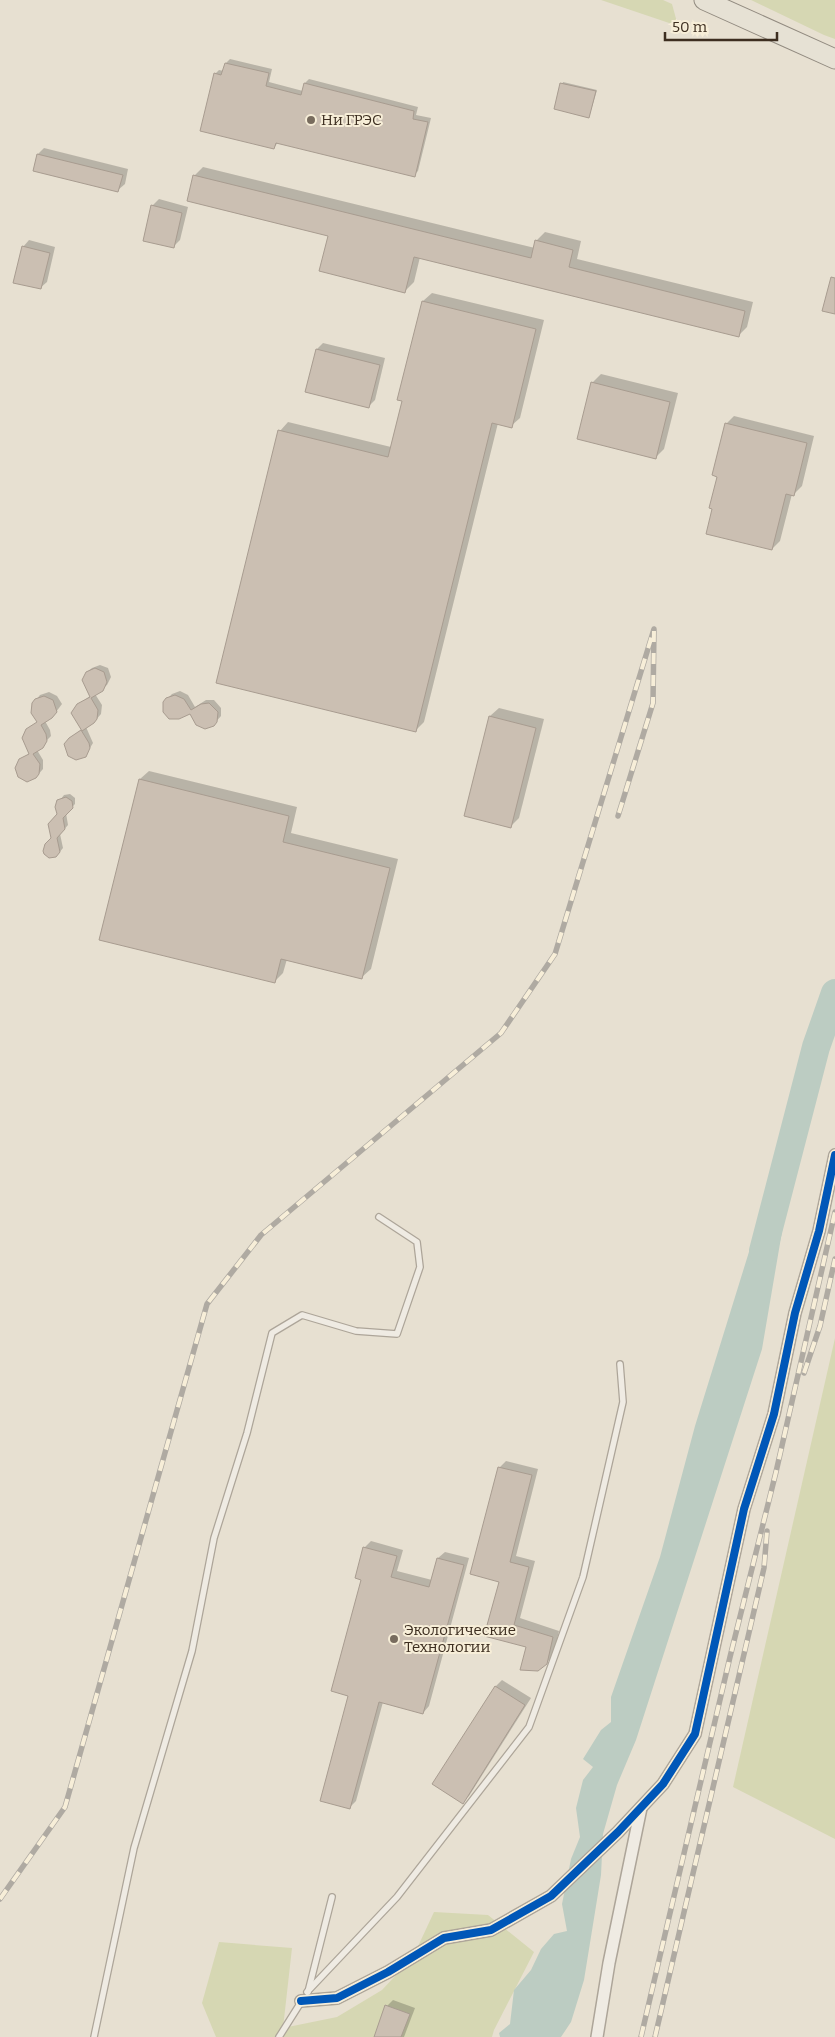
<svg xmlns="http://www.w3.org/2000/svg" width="835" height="2037" viewBox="0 0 835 2037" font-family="Bitter,serif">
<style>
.green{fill:#d6d7b3}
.water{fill:#bcccc2}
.shadow{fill:#0003}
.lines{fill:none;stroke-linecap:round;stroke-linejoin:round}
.river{stroke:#bcccc2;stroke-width:28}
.building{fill:#cbbfb2;stroke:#a89c90}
.service-casing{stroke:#ada599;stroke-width:8}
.minor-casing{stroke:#ada599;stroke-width:14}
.primary-casing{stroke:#928b80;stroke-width:21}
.service{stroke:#efebe3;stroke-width:5.5}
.minor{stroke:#efebe3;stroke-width:11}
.primary{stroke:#e6e1d4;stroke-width:19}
.rail-casing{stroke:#afaaa2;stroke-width:5.5}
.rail{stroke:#f7eed8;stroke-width:4;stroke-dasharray:11;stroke-linecap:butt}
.cycleway-casing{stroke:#f7eed8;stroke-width:11}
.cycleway{stroke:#0057b8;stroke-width:8}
.poi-dot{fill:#786c5e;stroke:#f7eed8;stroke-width:2}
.labels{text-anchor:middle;stroke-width:4;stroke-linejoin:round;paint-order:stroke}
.poi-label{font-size:15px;fill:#3d2e20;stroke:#f7eed8;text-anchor:start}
</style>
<rect width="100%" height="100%" fill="#e7e0d1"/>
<g class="green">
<polygon points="601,0 663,0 672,4 678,26"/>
<polygon points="751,0 835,0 835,39 824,35"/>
<polygon points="835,1338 835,1839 733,1787"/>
<polygon points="434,1912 488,1915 534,1952 494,2030 492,2037 216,2037 202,2003 219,1942 292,1948 283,2028 337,2017 382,1990 413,1957"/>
</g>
<polygon class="water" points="765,1212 784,1220 762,1349 636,1740 617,1785 603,1834 601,1875 584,1980 571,2022 561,2037 500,2037 499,2033 510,2024 514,1990 531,1970 541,1949 554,1934 567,1931 562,1904 571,1859 580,1837 576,1808 583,1780 593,1767 583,1759 601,1730 611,1722 611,1697 660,1557 695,1426 757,1226"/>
<g class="shadow">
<polygon points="230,59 272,69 269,82 303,91 305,83 309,79 418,107 416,115 431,118 418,171 414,175 278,142 274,148 215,74 219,70 224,71 226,63"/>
<polygon points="563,82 597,90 589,117 555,108"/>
<polygon points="44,148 128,169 125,184 118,190 38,154"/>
<polygon points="203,167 535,248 536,241 545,232 581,241 577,259 753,302 747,327 738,336 420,257 414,282 405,291 330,235 194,176"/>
<polygon points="159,199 188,207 180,240 173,247 152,206"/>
<polygon points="29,240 55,247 47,282 40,288 23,247"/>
<polygon points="432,293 544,320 520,418 511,426 498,423 424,722 415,731 280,431 288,422 391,447 403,400 423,301"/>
<polygon points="323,343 385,358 375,400 368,407 317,349"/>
<polygon points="601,374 678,393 664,449 656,457 592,383"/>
<polygon points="734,416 814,436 802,486 794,494 792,494 780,541 772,549 714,508 726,424"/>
<polygon points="100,665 108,668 111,677 107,685 95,694 102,705 101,714 94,722 86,727 93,743 85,756 70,739 82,729 78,705 90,696 87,672 92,668"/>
<polygon points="180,691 188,695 195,707 206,700 214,700 221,708 221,716 213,725 167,699 172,694"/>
<polygon points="49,692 57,696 62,704 56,712 45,721 50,730 51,736 37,750 43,760 43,769 36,777 20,760 30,753 43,720 36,700 40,695"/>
<polygon points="499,708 544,719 519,818 511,826 490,716"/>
<polygon points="149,771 297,807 291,833 398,859 371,969 362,977 287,959 283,973 274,982 140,779"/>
<polygon points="70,794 75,798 75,804 66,813 68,825 60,834 63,848 58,854 53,839 59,814 57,804 64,795"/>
<polygon points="506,1461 538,1469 516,1556 535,1561 520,1618 559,1631 553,1656 546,1663 528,1646 486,1636 500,1581 472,1573 500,1467"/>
<polygon points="371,1541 403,1550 397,1571 432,1580 438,1558 445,1552 469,1558 429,1706 423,1713 383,1702 356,1801 349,1808 349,1695 363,1579 364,1548"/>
<polygon points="502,1680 531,1698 469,1796 462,1802 496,1686"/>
<polygon points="393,2000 415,2008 404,2037 375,2037 387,2006"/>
</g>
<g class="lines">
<polyline class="river" points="763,1251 816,1047 835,993"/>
</g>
<g class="building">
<polygon points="225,63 269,73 266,86 301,95 304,83 414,111 413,119 428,122 415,177 276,143 274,149 200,131 214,73 221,75"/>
<polygon points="560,83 596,91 589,118 554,109"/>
<polygon points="37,154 123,175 118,192 33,171"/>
<polygon points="193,175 531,258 535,240 573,250 569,267 745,311 739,337 414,257 405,293 319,271 328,236 187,201"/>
<polygon points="151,205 182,213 174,248 143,241"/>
<polygon points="22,246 50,253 41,289 13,283"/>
<polygon points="831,277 835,278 835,314 822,311"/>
<polygon points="422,301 536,329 512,428 492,423 416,732 216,683 278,430 388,457 402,401 397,400"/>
<polygon points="316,349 380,365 369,408 305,392"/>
<polygon points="591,382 670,402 656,459 577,439"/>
<polygon points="725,423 807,443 794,496 786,494 772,550 706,534 712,509 709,508 717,477 712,475"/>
<polygon points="95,668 104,672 107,682 103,691 91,698 98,710 97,719 94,723 82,731 71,713 77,704 90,697 82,680 86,672"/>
<polygon points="175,695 184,699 191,710 201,704 209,703 218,712 217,722 214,726 205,729 196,725 190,714 179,719 169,719 163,712 163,702 166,698"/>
<polygon points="44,696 53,700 57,712 52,718 41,725 46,734 47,741 43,748 33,754 40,764 39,774 36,778 27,782 18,777 15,768 19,759 29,754 22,738 26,729 37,722 31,713 32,703 35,699"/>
<polygon points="489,716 536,728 511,828 464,816"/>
<polygon points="81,730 89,743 90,748 86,757 76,760 68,756 64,744 69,738"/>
<polygon points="139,779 289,816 283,842 390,868 362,979 281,959 275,983 99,940"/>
<polygon points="66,797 72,801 73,808 63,818 65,829 57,838 60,852 56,857 49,858 44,854 43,851 45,844 51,838 48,824 57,814 55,807 57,800"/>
<polygon points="498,1467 532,1475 510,1562 529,1567 514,1625 553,1637 547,1664 538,1671 520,1670 526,1647 484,1636 499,1582 470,1574"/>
<polygon points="363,1547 397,1556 391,1577 429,1587 437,1558 464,1565 423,1714 379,1702 350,1809 320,1801 348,1696 331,1691 361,1580 355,1578"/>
<polygon points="495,1686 525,1705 463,1804 432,1784"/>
<polygon points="385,2005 410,2014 401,2037 374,2037"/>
</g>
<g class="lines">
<defs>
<g id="service">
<polyline points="307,1992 397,1897 529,1727 583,1577 623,1402 620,1364"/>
<polyline points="308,1992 332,1897"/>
<polyline points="94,2037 134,1848 192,1651 214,1538 247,1433 272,1333 302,1315 356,1331 397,1334 420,1267 417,1242 379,1217"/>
<polyline points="279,2037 303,1999"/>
</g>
<g id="minor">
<polyline points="301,2001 337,1998 388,1972 444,1938 491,1930 551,1896 618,1832 663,1784 695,1734 744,1509 774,1414 795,1313 819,1231 835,1155"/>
<polyline points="597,2037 609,1963 641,1808"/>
</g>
<polyline id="primary" points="704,0 835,59"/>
</defs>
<use href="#service" class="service-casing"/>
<use href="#minor" class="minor-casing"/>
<use href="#primary" class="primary-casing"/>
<use href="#service" class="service"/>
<use href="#minor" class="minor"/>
<use href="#primary" class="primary"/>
<defs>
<g id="rail">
<polyline points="804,1373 820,1326 835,1259"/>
<polyline points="0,1899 65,1807 207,1304 261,1235 501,1033 555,954 654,629 653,703 618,816"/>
<polyline points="641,2037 730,1657 776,1472 835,1212"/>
<polyline points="655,2037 764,1568 767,1531"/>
</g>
</defs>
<use href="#rail" class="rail-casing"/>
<use href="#rail" class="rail"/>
<defs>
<polyline id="cycleway" points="301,2001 337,1998 388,1972 444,1938 491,1930 551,1896 618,1832 663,1784 695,1734 744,1509 774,1414 795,1313 819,1231 835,1155"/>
</defs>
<use href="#cycleway" class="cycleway-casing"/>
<use href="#cycleway" class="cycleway"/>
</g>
<g class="poi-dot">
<circle cx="311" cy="120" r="5"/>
<circle cx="394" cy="1639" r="5"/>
</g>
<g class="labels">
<g class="poi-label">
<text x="321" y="125">Ни ГРЭС</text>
<text x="404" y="1635">Экологические<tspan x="404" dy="17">Технологии</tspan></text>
</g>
</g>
<path d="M665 32v8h112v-8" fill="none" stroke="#3d2e20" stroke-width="2.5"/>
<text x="672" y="32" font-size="15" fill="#3d2e20" stroke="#f7eed8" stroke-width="4" paint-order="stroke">50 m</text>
</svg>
